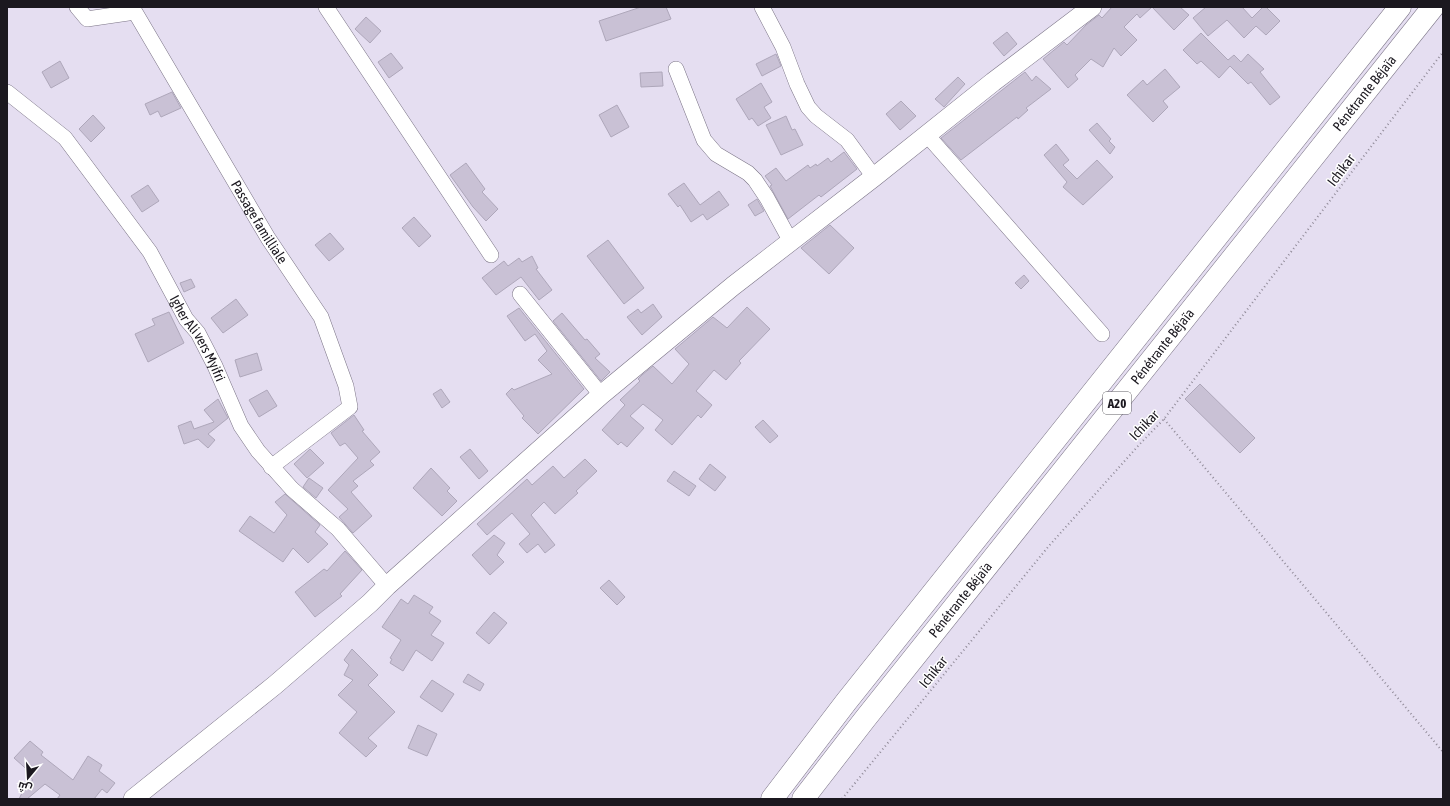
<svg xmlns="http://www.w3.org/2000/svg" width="1450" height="806" viewBox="0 0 1450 806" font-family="'Asap Condensed',Cairo,sans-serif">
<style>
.building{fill:#c9c1d5;stroke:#aea7ba}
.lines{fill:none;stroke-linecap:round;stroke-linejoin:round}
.minor-casing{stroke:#7b7486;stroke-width:16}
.major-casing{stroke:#7b7486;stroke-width:20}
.highway-casing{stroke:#7b7486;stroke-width:23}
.path{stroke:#918b99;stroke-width:2;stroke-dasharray:1 3;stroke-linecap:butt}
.minor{stroke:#fff;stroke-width:15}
.major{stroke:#fff;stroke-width:19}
.highway{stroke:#fff;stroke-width:22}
.labels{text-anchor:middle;stroke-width:3;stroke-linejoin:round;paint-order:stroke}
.shield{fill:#fff;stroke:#5f5d62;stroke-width:1}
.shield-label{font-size:13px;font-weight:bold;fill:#1b181f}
.street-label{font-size:14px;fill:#1b181f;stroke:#fff}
</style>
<rect width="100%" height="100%" fill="#e5def1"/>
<g class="building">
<polygon points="641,7 666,7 671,19 606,41 599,21"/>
<polygon points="1112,7 1180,7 1189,15 1174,30 1152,7 1140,18 1137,14 1124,27 1137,40 1121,56 1114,48 1103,67 1091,59 1075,75 1078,79 1068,88 1043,59 1064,42 1067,45 1086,25 1099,15 1102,18"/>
<polygon points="1206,7 1242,7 1252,18 1263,7 1266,7 1280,21 1266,35 1256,26 1244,38 1227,20 1208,36 1193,18"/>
<polygon points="366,17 381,31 370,43 355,29"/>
<polygon points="1007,32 1017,44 1004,56 993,43"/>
<polygon points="1201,33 1228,60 1234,55 1241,62 1248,54 1264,69 1260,72 1280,97 1270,105 1251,82 1248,84 1230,66 1219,78 1201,61 1197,64 1183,50"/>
<polygon points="391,53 403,68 389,78 378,62"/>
<polygon points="776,54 781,66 762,76 756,64"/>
<polygon points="60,61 69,78 51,88 42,72"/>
<polygon points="1165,69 1180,87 1163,101 1168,107 1153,122 1127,95 1143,80 1147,85"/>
<polygon points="662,72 663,86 641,87 640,73"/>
<polygon points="1025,72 1032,81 1036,76 1051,89 1026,108 1028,110 1018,119 1017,117 961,160 941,138"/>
<polygon points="958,77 965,84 944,107 935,99"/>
<polygon points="761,83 772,102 764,107 771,118 758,126 752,118 749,120 736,99"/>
<polygon points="172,92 181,108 161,117 158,111 150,115 145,104"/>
<polygon points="901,101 916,116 900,130 886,114"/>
<polygon points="617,105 629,127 611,137 599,115"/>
<polygon points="93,115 105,128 91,142 79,129"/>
<polygon points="786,116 792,130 795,129 803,145 781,155 766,125"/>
<polygon points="1097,123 1111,139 1109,141 1115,147 1110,154 1089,130"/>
<polygon points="1056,144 1069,160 1063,165 1077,179 1097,160 1113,177 1083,205 1063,187 1067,182 1044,155"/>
<polygon points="844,152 857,169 821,197 819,195 788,219 770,186 772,185 765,176 776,168 786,181 808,165 810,168 816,164 817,166 828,158 831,162"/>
<polygon points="466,163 485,189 482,192 498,209 486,221 473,207 450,175"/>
<polygon points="684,183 700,205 719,191 729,205 707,220 703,214 691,222 680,205 678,207 668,194"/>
<polygon points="148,185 159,201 142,212 131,196"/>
<polygon points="757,199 764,211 755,216 748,205"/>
<polygon points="414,217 431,236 419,247 402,228"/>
<polygon points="830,225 854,248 829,274 801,248"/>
<polygon points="330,233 344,249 329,261 315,245"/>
<polygon points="608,240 644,288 624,304 587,256"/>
<polygon points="532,256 538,268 536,269 552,290 539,300 521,277 496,295 482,278 504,261 508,266 519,258 522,262"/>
<polygon points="1024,275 1029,281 1021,289 1015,283"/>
<polygon points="191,279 195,287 184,292 180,283"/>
<polygon points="236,299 248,315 223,333 211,318"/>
<polygon points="653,304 662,317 642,335 627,317 638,309 641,313"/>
<polygon points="747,307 770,329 739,361 741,363 726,380 714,370 696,391 712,405 701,418 698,415 672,445 655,430 663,420 643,404 630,416 644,428 627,447 621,442 618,445 602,430 625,405 620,400 640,381 638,379 642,375 653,366 672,384 689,364 675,349 713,317 727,328"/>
<polygon points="519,308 584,389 538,434 522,418 524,416 506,394 512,388 514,390 552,374 538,360 547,351 535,334 525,341 507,316"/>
<polygon points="169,312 184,343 148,362 135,334 155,325 152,319"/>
<polygon points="562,313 585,340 587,339 600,354 595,358 610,372 601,381 553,321"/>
<polygon points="257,353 262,370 240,377 235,360"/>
<polygon points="1200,384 1255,438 1240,453 1185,399"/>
<polygon points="441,389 450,402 442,408 433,394"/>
<polygon points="267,390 277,406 259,417 249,400"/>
<polygon points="218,399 228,418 208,434 215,440 208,448 198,439 184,444 178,426 191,421 194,429 214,422 204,410"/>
<polygon points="354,415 364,430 362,431 380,452 370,461 374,465 353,481 358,486 351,492 372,516 353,533 339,517 348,509 328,490 358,458 345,443 340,446 331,433"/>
<polygon points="763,420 778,436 770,443 755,427"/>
<polygon points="310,449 324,463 307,478 294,464"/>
<polygon points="470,449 488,471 479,479 460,457"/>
<polygon points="585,459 597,471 576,491 578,493 555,514 544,502 531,515 555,545 545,553 538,544 527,553 519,544 530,534 512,513 487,535 477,524 527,479 532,485 553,466 564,478"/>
<polygon points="710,464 726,477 715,491 699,479"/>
<polygon points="431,468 450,488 447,491 457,501 442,516 413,488"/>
<polygon points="674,471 696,486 689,496 667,481"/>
<polygon points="309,478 323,488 316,498 303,487"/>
<polygon points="285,494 320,525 315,532 328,544 308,563 293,548 283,562 239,531 250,516 274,533 287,515 275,502"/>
<polygon points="494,535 505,543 497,555 504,562 490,575 472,555"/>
<polygon points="345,551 362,570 340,594 342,596 315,617 295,592 324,569 327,571"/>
<polygon points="609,580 625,597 617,605 600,588"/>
<polygon points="414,595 433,607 429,613 441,621 431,635 444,643 432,661 416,650 403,671 390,663 392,659 390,658 401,640 382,627 401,599 408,604"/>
<polygon points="494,612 507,623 489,644 476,633"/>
<polygon points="352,649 378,675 368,685 395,712 368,738 377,746 366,757 339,733 357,712 338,695 353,680 344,675 349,665 344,660"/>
<polygon points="468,674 484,684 480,691 463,682"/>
<polygon points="432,680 454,694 442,712 420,697"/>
<polygon points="418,725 437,734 427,756 408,748"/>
<polygon points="30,741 43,752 41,755 73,780 88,756 102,765 99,771 115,783 107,793 102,789 94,799 57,799 60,795 45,784 27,799 19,799 26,785 33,780 29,777 32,774 14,758"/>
</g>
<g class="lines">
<defs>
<g id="minor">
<path id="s1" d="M 77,7 L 87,19 L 135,12 L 268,238 L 321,317 L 346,386 L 350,407 L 271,467"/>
<polyline points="326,7 491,255"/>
<polyline points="762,7 783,47 797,84 808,107 816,116 847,140 874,177"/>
<polyline points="676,69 704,140 716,154 748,173 755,180 767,198 791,242"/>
<path id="s2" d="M 7,92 L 65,138 L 150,252 L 186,319 L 198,333 L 215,366 L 241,426 L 258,451 L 292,489 L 338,529 L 387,586"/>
<polyline points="927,135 1102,334"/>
<polyline points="520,294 601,395"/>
</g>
<polyline id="major" points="133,799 275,685 370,603 387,586 601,395 733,286 874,177 993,82 1092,7"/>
<g id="highway">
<polyline points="772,799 846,702 1400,7"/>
<path id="s3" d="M 803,799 L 865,719 L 1433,7"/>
</g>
</defs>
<use href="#minor" class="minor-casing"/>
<use href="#major" class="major-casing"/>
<use href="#highway" class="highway-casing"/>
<g class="path">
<polyline points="1164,419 1443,752"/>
<polyline points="842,799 1048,547 1138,446 1164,419 1443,52"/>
</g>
<use href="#minor" class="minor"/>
<use href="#major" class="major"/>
<use href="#highway" class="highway"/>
</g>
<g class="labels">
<rect class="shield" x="1103" y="392" width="28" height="22" rx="3"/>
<g class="shield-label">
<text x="1117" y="408">A20</text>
</g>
<g class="street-label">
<text dy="5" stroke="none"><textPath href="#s3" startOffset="902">Pénétrante Béjaïa</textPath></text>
<text transform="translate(1341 170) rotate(-53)" y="5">Ichikar</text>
<text dy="5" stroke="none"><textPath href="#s1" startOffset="308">Passage familliale</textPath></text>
<text dy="5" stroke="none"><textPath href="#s2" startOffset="315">Igher Ali vers Myifri</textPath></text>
<text dy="5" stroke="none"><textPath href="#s3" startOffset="578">Pénétrante Béjaïa</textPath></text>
<text transform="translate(1144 425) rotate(-46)" y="5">Ichikar</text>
<text dy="5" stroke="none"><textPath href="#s3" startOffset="254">Pénétrante Béjaïa</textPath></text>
<text transform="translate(933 672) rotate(-51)" y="5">Ichikar</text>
</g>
</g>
<rect width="1450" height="806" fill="none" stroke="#1b181f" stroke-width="16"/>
<g transform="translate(28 778) rotate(198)" stroke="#ffffff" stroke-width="3" paint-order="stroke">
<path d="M0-3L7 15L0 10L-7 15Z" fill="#1b181f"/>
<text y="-6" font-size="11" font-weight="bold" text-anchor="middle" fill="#1b181f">ش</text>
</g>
</svg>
